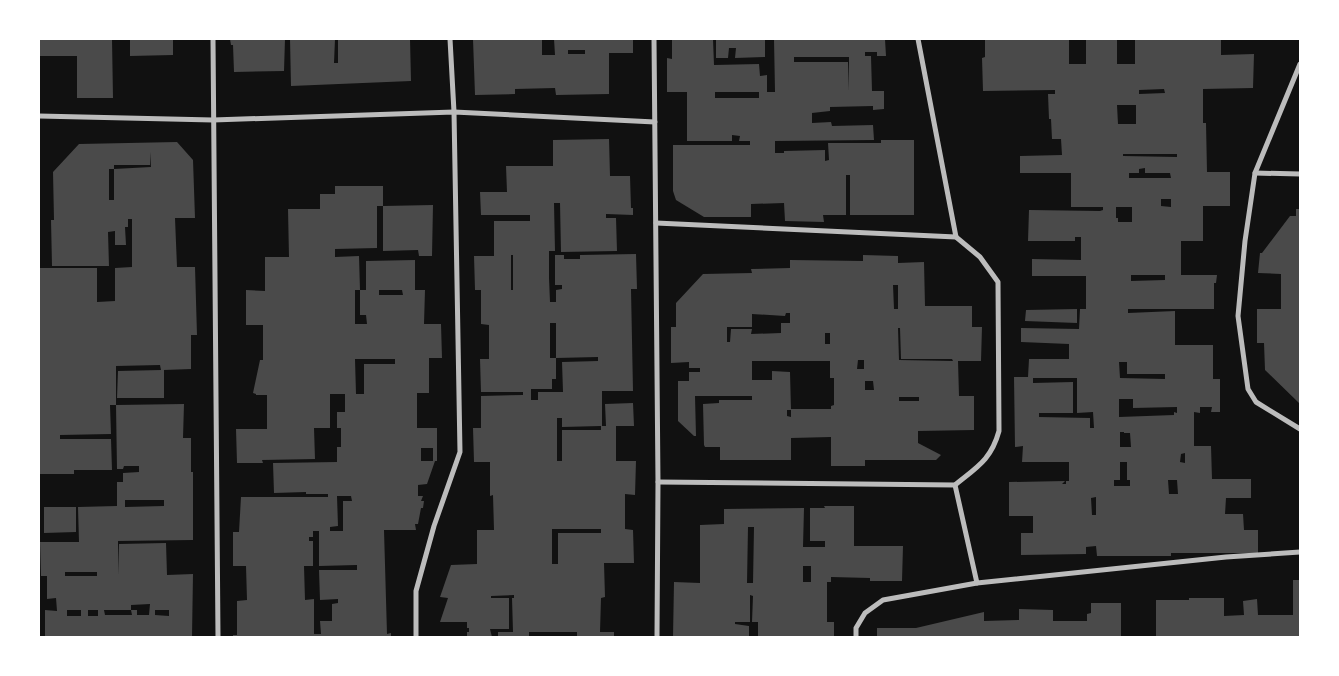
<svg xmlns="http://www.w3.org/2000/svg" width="1339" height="676" viewBox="0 0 1339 676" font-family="Manrope,sans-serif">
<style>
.building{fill:#4a4a4a;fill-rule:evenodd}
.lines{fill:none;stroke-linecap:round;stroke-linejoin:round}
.minor{stroke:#bcbcbc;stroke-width:5}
</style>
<rect width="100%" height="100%" fill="#111"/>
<g class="building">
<polygon points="39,39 112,39 113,98 77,98 77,56 39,56"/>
<polygon points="130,39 173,39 173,55 130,56"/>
<polygon points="230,39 285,39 284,71 234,72 233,45 231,45"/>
<polygon points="290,39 335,39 334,63 338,63 338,39 410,39 411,81 291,86"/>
<path d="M 473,39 L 542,39 L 542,55 L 555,55 L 554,39 L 633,39 L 633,53 L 609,53 L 609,94 L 556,95 L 555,88 L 515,89 L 515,94 L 475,95 ZM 568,50 L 585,50 L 585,54 L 568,54 Z"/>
<path d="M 672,39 L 713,39 L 714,65 L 759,64 L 760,76 L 767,75 L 767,92 L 775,92 L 774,39 L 885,39 L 886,56 L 877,56 L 877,52 L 865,52 L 865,56 L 871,56 L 872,91 L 884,91 L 884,109 L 873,110 L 873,106 L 830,107 L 830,111 L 812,113 L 812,123 L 831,122 L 832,126 L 873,125 L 874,140 L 775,141 L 775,153 L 784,153 L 784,151 L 825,150 L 825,161 L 829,160 L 828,143 L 881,143 L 881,140 L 914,140 L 914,215 L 850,215 L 850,175 L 846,175 L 846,215 L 823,215 L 824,222 L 785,221 L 784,203 L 751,204 L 751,217 L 704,217 L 676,200 L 673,191 L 673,145 L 750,145 L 750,141 L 739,141 L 740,136 L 732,135 L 732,141 L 687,141 L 687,92 L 667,92 L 667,58 L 672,59 ZM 794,57 L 849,57 L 849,91 L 848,62 L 794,62 ZM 715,92 L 759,92 L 759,98 L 715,98 Z"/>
<polygon points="716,39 765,39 765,57 735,58 736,48 729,48 728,58 716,58"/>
<path d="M 985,39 L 1069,39 L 1069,64 L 1086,64 L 1086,39 L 1117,39 L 1117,64 L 1135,64 L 1135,39 L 1221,39 L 1221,55 L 1254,54 L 1253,88 L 1203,89 L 1203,123 L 1206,123 L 1207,172 L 1230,172 L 1230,206 L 1203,206 L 1203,241 L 1181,241 L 1181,275 L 1217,275 L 1216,283 L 1214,283 L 1214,309 L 1128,309 L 1128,313 L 1175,311 L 1175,345 L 1213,345 L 1213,379 L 1220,379 L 1220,412 L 1211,412 L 1212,407 L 1200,407 L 1200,413 L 1194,412 L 1194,446 L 1211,446 L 1212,479 L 1251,479 L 1251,498 L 1226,498 L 1225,514 L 1243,514 L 1244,530 L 1258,530 L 1258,553 L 1171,553 L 1171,556 L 1097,556 L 1096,546 L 1086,547 L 1086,554 L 1021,555 L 1021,533 L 1033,533 L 1033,516 L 1009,516 L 1009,482 L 1065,481 L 1062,484 L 1066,484 L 1066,481 L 1069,481 L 1069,462 L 1022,462 L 1023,446 L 1015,447 L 1014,377 L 1028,377 L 1029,359 L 1069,359 L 1069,344 L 1021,342 L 1021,328 L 1079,329 L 1080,309 L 1086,309 L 1086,276 L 1032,276 L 1032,259 L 1081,260 L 1081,237 L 1075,237 L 1075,241 L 1028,241 L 1029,210 L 1100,211 L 1103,210 L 1103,207 L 1071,207 L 1071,173 L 1020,173 L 1020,156 L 1062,155 L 1061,139 L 1052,139 L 1051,119 L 1049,119 L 1048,94 L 1055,94 L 1055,90 L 983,91 L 982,58 L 985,57 ZM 1164,89 L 1165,93 L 1139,94 L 1139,90 ZM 1117,105 L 1136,105 L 1136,124 L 1118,124 ZM 1123,154 L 1177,154 L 1177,157 L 1123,156 ZM 1145,168 L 1145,173 L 1170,173 L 1171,178 L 1129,178 L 1129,173 L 1139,173 L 1139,169 ZM 1161,199 L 1171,199 L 1171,207 L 1161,206 ZM 1116,207 L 1132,207 L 1132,222 L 1118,222 L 1118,218 L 1116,218 ZM 1131,275 L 1165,275 L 1165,280 L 1131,281 ZM 1119,362 L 1127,362 L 1127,374 L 1165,374 L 1165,379 L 1120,378 ZM 1033,378 L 1077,378 L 1077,413 L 1093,412 L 1094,428 L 1090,428 L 1090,418 L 1039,417 L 1039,413 L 1073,413 L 1073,382 L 1033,383 ZM 1119,399 L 1133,399 L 1133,408 L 1177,407 L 1177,413 L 1174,412 L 1174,415 L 1119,417 ZM 1120,432 L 1124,432 L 1124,433 L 1130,433 L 1131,447 L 1120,447 ZM 1185,453 L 1185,463 L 1180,462 L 1181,454 ZM 1120,462 L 1127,462 L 1127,480 L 1130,480 L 1130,486 L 1114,486 L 1114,480 L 1120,480 ZM 1168,480 L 1177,480 L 1178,494 L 1169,494 ZM 1096,497 L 1096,515 L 1092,515 L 1091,498 Z"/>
<path d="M 609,139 L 610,176 L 630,176 L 631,208 L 633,208 L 633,215 L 606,214 L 606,218 L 616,218 L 617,251 L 561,252 L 560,203 L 554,203 L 555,251 L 549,251 L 549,278 L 550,302 L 556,302 L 556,290 L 562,289 L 562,285 L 555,285 L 555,255 L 564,255 L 564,259 L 580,259 L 580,255 L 636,254 L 637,289 L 631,289 L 633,391 L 602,391 L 602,426 L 606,426 L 605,404 L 633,403 L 634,426 L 616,426 L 616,461 L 636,461 L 635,495 L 625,494 L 625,529 L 633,530 L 634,563 L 604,563 L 605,597 L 601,598 L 600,632 L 614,632 L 614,637 L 577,637 L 577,632 L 529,632 L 529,637 L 498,637 L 498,632 L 513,632 L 512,598 L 514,598 L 514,595 L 491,596 L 491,598 L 509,598 L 509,629 L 490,629 L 492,637 L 467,637 L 467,632 L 469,632 L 469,628 L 467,628 L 467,622 L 440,622 L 448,598 L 440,597 L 451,565 L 477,564 L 477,530 L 494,530 L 493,495 L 490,496 L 490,462 L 474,462 L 473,428 L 481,428 L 481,396 L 523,395 L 523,392 L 481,392 L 480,359 L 489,359 L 489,325 L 481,324 L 481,290 L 475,290 L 474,256 L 494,256 L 494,221 L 530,221 L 530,215 L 481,215 L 480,192 L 507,192 L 506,166 L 553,166 L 553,140 ZM 511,255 L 513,255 L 513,290 L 511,290 ZM 550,323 L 556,323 L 556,358 L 598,357 L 598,361 L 562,362 L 563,392 L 538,392 L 538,400 L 531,400 L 531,389 L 552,389 L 552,379 L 556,379 L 556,358 L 550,358 ZM 557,418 L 562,418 L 562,427 L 601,426 L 601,430 L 562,430 L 562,461 L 557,461 ZM 552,529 L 601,529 L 601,533 L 558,533 L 558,564 L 552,564 Z"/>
<path d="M 177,142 L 193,160 L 195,218 L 175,218 L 177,267 L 195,267 L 197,335 L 191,335 L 191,369 L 164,370 L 164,398 L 117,398 L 118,371 L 161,370 L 160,365 L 116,366 L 116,405 L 184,404 L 183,438 L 191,438 L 191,472 L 193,472 L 193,540 L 118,541 L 118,575 L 119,544 L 166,543 L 167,575 L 193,574 L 192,637 L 45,637 L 45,610 L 57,611 L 56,598 L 47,599 L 47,576 L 41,576 L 40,542 L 79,542 L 78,507 L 117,506 L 117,482 L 123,482 L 123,473 L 139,472 L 139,466 L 124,466 L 123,469 L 117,469 L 116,405 L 110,405 L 111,434 L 60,435 L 60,439 L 111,439 L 112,470 L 74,470 L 74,474 L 39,474 L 39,268 L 97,268 L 97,302 L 115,301 L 115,268 L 132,267 L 132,219 L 128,219 L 128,227 L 125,227 L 126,245 L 115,245 L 115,231 L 108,232 L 109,266 L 52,266 L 51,220 L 54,220 L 53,172 L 79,144 ZM 150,152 L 151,167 L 114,169 L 114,165 L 150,165 ZM 109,169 L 114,169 L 114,200 L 109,200 ZM 125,500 L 164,500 L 164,506 L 125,507 ZM 65,572 L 97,572 L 97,576 L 65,576 ZM 150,604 L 149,615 L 137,615 L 137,610 L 131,610 L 132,615 L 105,615 L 104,610 L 131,610 L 131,605 ZM 67,610 L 81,610 L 81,616 L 67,616 ZM 88,610 L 98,610 L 98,616 L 88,616 ZM 155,610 L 169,610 L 169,616 L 155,615 Z"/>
<path d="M 335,186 L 383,186 L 383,206 L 377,206 L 377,248 L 335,249 L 335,257 L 359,256 L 360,290 L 355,290 L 355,324 L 367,324 L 366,315 L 360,315 L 360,290 L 366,290 L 366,261 L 415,260 L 415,290 L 425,290 L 424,324 L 441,324 L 442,358 L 429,358 L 429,393 L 417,393 L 417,428 L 437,428 L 437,461 L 435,461 L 427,484 L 418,485 L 418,496 L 423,496 L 421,501 L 424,501 L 423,508 L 421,508 L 418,524 L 415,524 L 416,530 L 384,530 L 387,634 L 391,633 L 391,637 L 233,637 L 233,635 L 237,635 L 237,601 L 247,600 L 246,566 L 233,566 L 233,532 L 239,532 L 241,497 L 328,497 L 328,494 L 306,494 L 306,492 L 274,493 L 273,463 L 337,462 L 337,447 L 341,447 L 341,428 L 337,428 L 337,412 L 345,412 L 345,394 L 330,394 L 330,428 L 314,428 L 315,459 L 262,460 L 263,463 L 237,463 L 236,429 L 267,429 L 267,395 L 256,395 L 256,394 L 253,393 L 260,360 L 263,360 L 263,325 L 246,325 L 246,290 L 265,291 L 265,257 L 289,257 L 288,209 L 320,209 L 320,194 L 335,194 ZM 379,290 L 402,290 L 403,295 L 379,295 ZM 355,359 L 395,359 L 395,364 L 364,364 L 364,394 L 356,394 ZM 421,448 L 433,448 L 433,461 L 421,461 ZM 337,496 L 351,496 L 352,501 L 343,501 L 343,531 L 330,531 L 330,527 L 338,526 ZM 313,531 L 319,531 L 319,566 L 357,565 L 357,570 L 319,570 L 320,600 L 338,599 L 338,603 L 332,604 L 332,621 L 320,621 L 321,634 L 314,634 L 314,599 L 305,600 L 304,566 L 313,566 L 313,541 L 309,541 L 309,537 L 313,537 Z"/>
<polygon points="433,205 432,256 419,256 418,250 383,251 383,206"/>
<polygon points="1296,209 1300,209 1300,404 1265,370 1264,343 1257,343 1257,309 1281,309 1281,274 1258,273 1260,253 1262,253 1290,216 1296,216"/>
<path d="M 863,255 L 898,256 L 898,263 L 924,262 L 925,306 L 972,306 L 972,327 L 982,327 L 981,361 L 958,361 L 959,396 L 974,396 L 974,430 L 918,431 L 918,443 L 941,455 L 936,460 L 865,460 L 865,466 L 831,466 L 831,437 L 791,438 L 791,460 L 720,460 L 720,447 L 705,447 L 704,445 L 703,404 L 719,403 L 719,400 L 752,400 L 752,396 L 695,396 L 696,436 L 694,436 L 678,421 L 678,381 L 689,381 L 689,372 L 700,372 L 700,368 L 689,368 L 689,362 L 671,363 L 671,327 L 676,327 L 676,303 L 703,274 L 752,273 L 751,269 L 790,268 L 790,260 L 863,261 ZM 893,285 L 898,285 L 898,309 L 894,309 ZM 786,313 L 790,313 L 790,323 L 781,323 L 781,333 L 751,334 L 752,329 L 731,329 L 730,342 L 727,342 L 727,327 L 752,327 L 752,314 L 785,316 ZM 898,328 L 900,328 L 901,359 L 952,359 L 953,361 L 899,360 ZM 825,333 L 830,333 L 830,344 L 825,344 ZM 858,360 L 864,360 L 864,369 L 857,369 ZM 752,361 L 830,361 L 830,378 L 834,378 L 834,405 L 831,406 L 831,409 L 791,409 L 791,417 L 787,416 L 787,410 L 791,410 L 790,372 L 772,371 L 772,380 L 752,380 ZM 865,381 L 873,381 L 874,390 L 865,390 ZM 899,397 L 919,397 L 919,401 L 899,401 Z"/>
<polygon points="1077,309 1077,323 1025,321 1026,310"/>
<path d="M 824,506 L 854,506 L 854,546 L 903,546 L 902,581 L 870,581 L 870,578 L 831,577 L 831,582 L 827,582 L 827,622 L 834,622 L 834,637 L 758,637 L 758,622 L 752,622 L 753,596 L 750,595 L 750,622 L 735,622 L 735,624 L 749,626 L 749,637 L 673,637 L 674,582 L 700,583 L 700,525 L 724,524 L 724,509 L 804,508 L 803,547 L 825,547 L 825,541 L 810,541 L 810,508 L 825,508 ZM 748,527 L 754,527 L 753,583 L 747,583 ZM 803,566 L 811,566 L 811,582 L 803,582 Z"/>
<polygon points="44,507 76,507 76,532 44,533"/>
<polygon points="1293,580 1300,580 1300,637 1156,637 1156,600 1189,600 1189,598 1224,598 1224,616 1244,615 1243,601 1257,599 1258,615 1293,615"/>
<polygon points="1091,603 1121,603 1121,637 877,637 877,628 916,628 984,612 984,621 1019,620 1019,609 1053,610 1053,621 1087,621 1087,614 1091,613"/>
</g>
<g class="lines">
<g class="minor">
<polyline points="213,39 218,637"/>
<polyline points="654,39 658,482 657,637"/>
<polyline points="918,39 956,237"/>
<polyline points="1300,64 1255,173 1245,241 1238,316 1248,389 1256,402 1300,429"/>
<polyline points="39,116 213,120 454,112 655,122"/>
<polyline points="1255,173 1300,174"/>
<path d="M 656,223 L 956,237 L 980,257 L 998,282 L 999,431 C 991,460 977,467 955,485 L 658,482"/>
<polyline points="955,485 977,583 1226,557 1300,552"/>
<polyline points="416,637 416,591 434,526 460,452 454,112 450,39"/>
<polyline points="856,637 856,628 865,613 883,600 977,583"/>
</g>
</g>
<rect width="1339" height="676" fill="none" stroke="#ffffff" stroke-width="80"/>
</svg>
